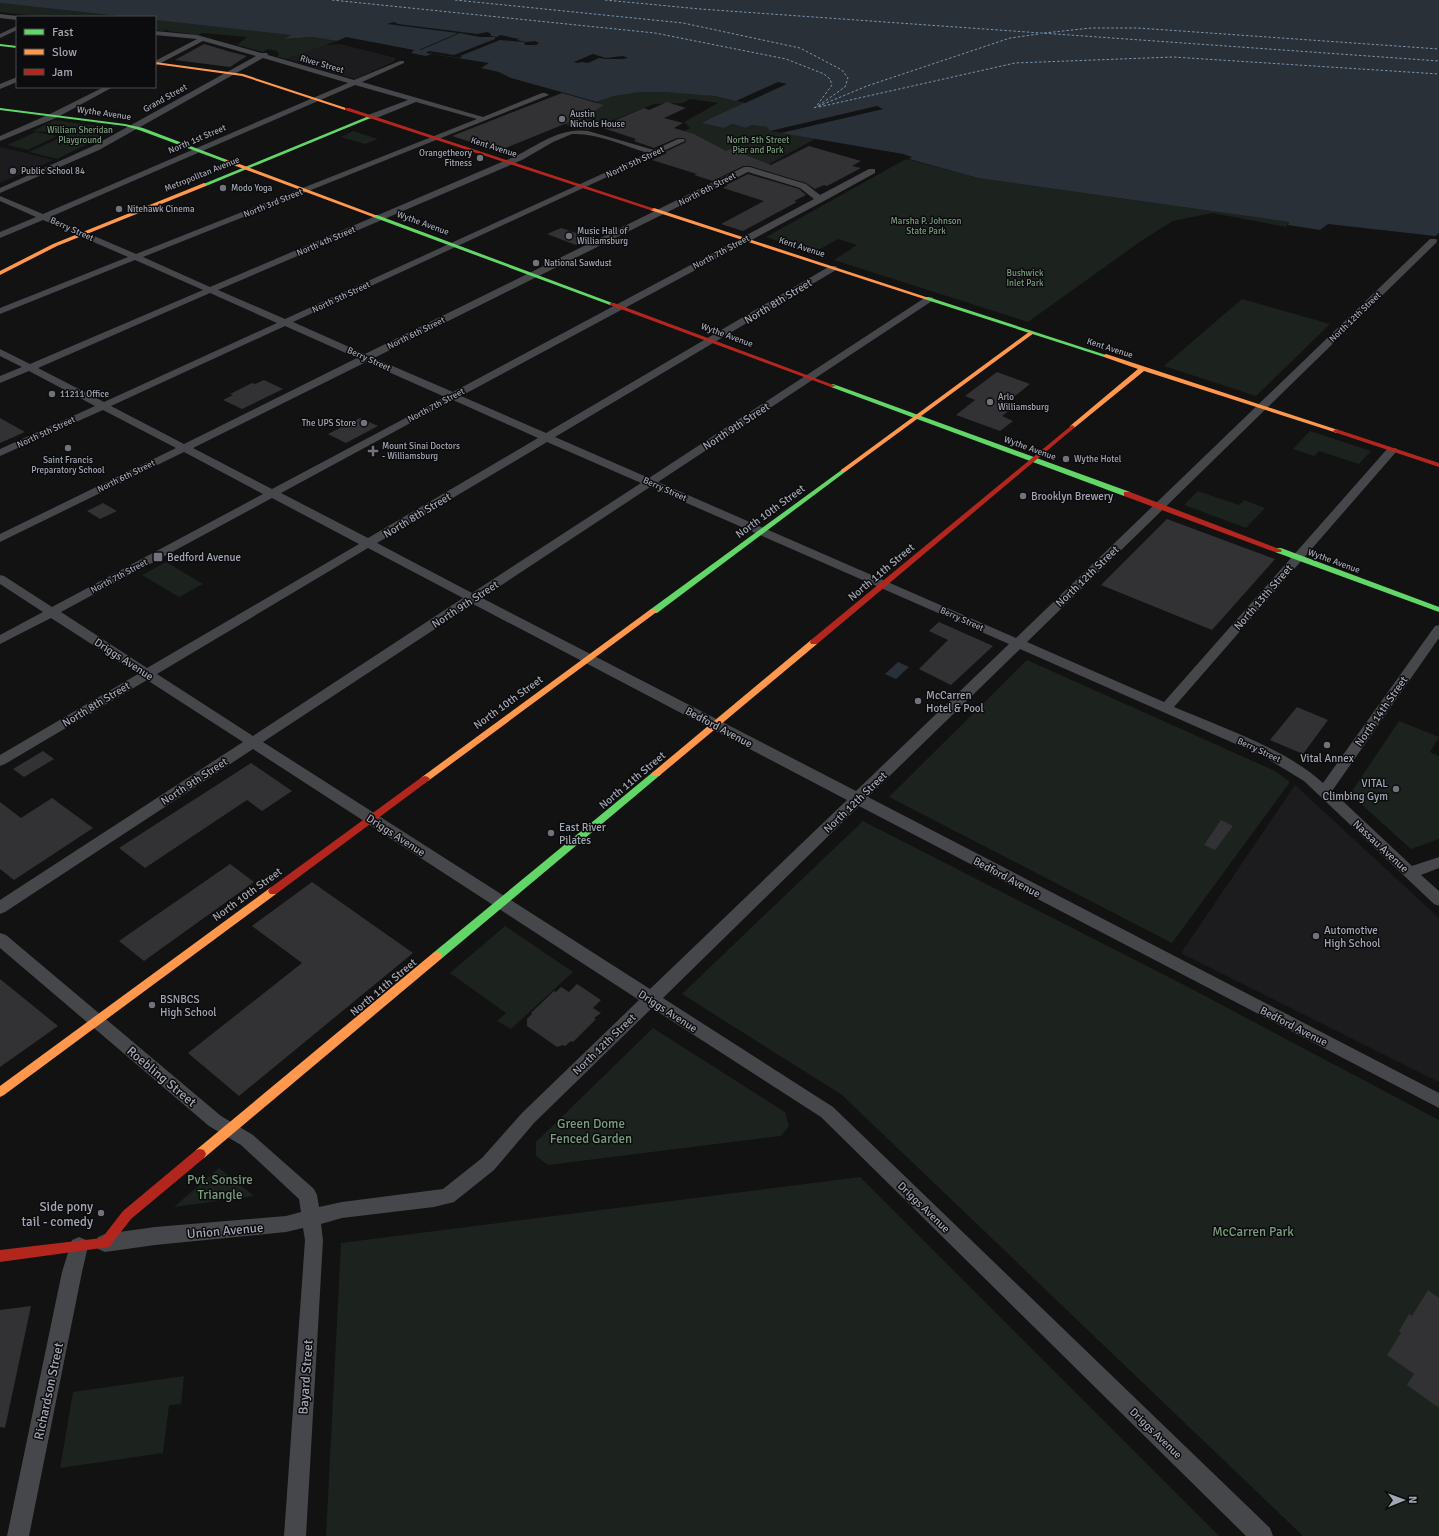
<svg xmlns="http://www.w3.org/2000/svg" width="1439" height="1536" viewBox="0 0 1439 1536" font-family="Signika,sans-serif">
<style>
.built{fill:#1c1c1e}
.green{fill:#1c221d}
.water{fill:#293037}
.pier{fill:#121212}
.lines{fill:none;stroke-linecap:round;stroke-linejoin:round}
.ferry{stroke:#7a94ae;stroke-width:1;stroke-dasharray:2.5 2;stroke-linecap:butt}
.building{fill:#323235}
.street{fill:#46474b;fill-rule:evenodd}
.fast{fill:#63d668;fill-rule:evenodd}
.slow{fill:#ff974d;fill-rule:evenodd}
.jam{fill:#b3261e;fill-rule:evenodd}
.poi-dot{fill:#70737b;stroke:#0c0c0e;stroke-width:1.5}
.labels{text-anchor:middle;stroke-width:3;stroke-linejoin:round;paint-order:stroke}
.far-street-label{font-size:9px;fill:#a3a7b3;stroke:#0c0c0e}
.far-poi-label{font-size:9px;fill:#a3a7b3;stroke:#0c0c0e;text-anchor:start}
.far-park-label{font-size:9px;fill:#7a9e7e;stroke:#0c0c0e}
.street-label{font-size:11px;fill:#a3a7b3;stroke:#0c0c0e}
.poi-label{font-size:11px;fill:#a3a7b3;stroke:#0c0c0e;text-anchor:start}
.near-street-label{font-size:13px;fill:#a3a7b3;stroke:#0c0c0e}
.near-park-label{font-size:13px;fill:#7a9e7e;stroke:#0c0c0e}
.near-poi-label{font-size:13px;fill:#a3a7b3;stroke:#0c0c0e;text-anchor:end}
</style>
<rect width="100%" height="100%" fill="#121212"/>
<g class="built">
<polygon points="340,44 396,58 394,61 395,61 355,79 287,59 325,45"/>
<polygon points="0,147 26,153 53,160 0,183"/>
<polygon points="1295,785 1439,918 1439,1082 1181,953"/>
</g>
<g class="green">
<polygon points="0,3 128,17 45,17 0,12"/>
<polygon points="155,20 292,35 285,39 312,37 337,41 287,59 277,57 279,55 277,51 268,49 263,52 237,45 247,37 202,33 199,35 167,31 168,29 164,31 155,30"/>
<path d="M 787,84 L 701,123 L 724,128 L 732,124 L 746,128 L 752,125 L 767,127 L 815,139 L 764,167 L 676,135 L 690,128 L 684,122 L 718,103 L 690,99 L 683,103 L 654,104 L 588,130 L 570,127 L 565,124 L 604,105 L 596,103 C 629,87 672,90 707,95 C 716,96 730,101 737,100 C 754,98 771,89 787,84 Z"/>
<path d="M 55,120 L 114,128 L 99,137 L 101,137 L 57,159 L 29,152 L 68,134 C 57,131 45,133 33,131 Z"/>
<polygon points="353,131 378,139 365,144 341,137"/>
<polygon points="36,132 57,136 28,150 7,145"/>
<polygon points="906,159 978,178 1289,222 1286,227 1212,213 1173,221 1141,241 1028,322 834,260 857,245 838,239 813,253 766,237"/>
<polygon points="1242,299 1330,324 1256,396 1164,366"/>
<polygon points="1310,431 1371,451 1359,464 1319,451 1314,456 1293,449"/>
<polygon points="1198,491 1239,505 1244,500 1265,508 1246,528 1184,505"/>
<polygon points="166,562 203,584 179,597 142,575"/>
<polygon points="1027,660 1275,771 1290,782 1172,943 889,797"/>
<polygon points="1399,721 1439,737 1430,752 1439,756 1439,839 1411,849 1350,794"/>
<polygon points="863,821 1186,986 1439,1120 1439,1536 1303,1536 842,1095 682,994"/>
<polygon points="505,926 573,972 511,1029 497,1021 506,1013 450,973"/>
<polygon points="653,1028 785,1112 789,1126 781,1136 548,1165 536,1156 536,1142"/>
<polygon points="219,1168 254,1196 174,1207"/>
<polygon points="860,1177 1219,1536 326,1536 341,1243"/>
<polygon points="184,1376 181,1404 169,1405 163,1453 60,1468 73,1392"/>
</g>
<g class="water">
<polygon points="0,0 1439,0 1439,233 1435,236 1328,224 1320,230 1288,225 1289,222 978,178 909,159 912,157 903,154 770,131 767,127 752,125 746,128 732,124 724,128 701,123 744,103 714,96 665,92 640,92 614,96 597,102 511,78 499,72 481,68 489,63 432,54 426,56 411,53 414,50 346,37 337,41 312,37 284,39 291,35 155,20 155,17 128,17 0,3"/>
<polygon points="898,662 909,667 896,679 885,674"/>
</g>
<g class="pier">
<polygon points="394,22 398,24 477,34 487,32 490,33 491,36 497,37 500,35 519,39 517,40 526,42 535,41 539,43 536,45 525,45 524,42 500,40 460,56 462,57 460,58 426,53 429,51 454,55 495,39 495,37 480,37 460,33 421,50 419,50 458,33 387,24"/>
<polygon points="593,54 606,58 623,56 628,58 623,59 606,59 599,58 588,63 582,62 577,63 574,62"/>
<polygon points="778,82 787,84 745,103 736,101"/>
<polygon points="877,106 883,109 781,133 770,131"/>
</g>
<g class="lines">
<g class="ferry">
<polyline points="332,0 655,33 786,59 824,74 830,79 832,85 815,108"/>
<polyline points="455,0 683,23 800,48 842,70 848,78 845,87 818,106"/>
<polyline points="605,0 700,9 1439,61"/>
<polyline points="1044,33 1091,28 1138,28 1439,49"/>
<polyline points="819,107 1015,63 1173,57 1439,74"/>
<polyline points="814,108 867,86 1010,38 1039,34"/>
</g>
</g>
<g class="building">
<polygon points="204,44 231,52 247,56 230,67 175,60"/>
<polygon points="562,93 604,105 576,122 572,121 498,151 452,136"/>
<polygon points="667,102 686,108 664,118 683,123 674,128 694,134 726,151 731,149 771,165 809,146 861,161 852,166 861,168 827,186 824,185 815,189 806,183 750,166 743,166 713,181 694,175 697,174 652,160 667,153 665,152 686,142 686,140 684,138 677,138 654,148 634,141 636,139 600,127 644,108 649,110"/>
<polygon points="748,174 799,189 806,195 794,201 797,202 743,231 721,224 764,201 723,188 728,185 726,185"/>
<polygon points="561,228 591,238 576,245 547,234"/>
<polygon points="997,372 1030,384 1005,404 1014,407 1002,416 1013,421 1000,431 956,415 975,400 965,396"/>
<polygon points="264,380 283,389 242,409 223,400 233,395 230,394 252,383 255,384"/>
<polygon points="0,418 25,432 0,443"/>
<polygon points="360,418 378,426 346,443 328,434"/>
<polygon points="103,503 117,511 100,519 87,511"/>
<polygon points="1167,519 1275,559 1212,630 1101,585"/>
<polygon points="939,622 993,646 951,685 919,669 948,640 929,631"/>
<polygon points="1297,707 1328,720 1303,754 1270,740"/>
<polygon points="43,751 54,759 24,777 13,769"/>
<polygon points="251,763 292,791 262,811 247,800 145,868 119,848"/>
<polygon points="52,798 93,828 14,880 0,869 0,802 21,818"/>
<polygon points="1221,820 1233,826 1215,850 1204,845"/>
<polygon points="230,864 254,882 144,961 119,941"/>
<polygon points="312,882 413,953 239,1096 188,1053 302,963 252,926"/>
<polygon points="0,979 58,1026 0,1067"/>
<polygon points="577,984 601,1000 593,1008 601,1013 594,1018 596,1019 573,1042 571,1041 565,1046 563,1045 557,1047 527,1026 527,1019 532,1014 531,1013 554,991 556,992 561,987 569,992"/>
<polygon points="1428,1290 1439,1298 1439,1408 1407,1385 1414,1374 1387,1355 1401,1333 1399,1331 1409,1314 1412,1316"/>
<polygon points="31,1306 5,1428 0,1427 0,1310"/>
</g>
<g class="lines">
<g class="street">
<polygon points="0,14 17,16 19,17 17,17 17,20 0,18"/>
<polygon points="17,26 17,30 0,38 0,34"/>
<path d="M 155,31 L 197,35 L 261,53 L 267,53 L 268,55 L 354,80 L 400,61 L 404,61 L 404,63 L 362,82 L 483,117 L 542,93 L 545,93 L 549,95 L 143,257 L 210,287 L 516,156 C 539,144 561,127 588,131 L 654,150 L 678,139 L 684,139 L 685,141 L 293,322 L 365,354 L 744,167 L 750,167 L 806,184 L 820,195 L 869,169 L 875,169 L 875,173 L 824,201 L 461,396 L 546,433 L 830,266 L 836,266 L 837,268 L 836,270 L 555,437 L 649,478 L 926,297 L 932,297 L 934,299 L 932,301 L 658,482 L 1016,638 L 1430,239 L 1436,239 L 1437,241 L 1436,243 L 1027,642 L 1164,702 L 1388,448 L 1396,448 L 1397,450 L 1396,452 L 1174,707 C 1221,727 1286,749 1323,783 L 1435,626 L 1439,625 L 1439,638 L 1332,791 L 1412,866 L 1439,857 L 1439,868 L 1421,875 L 1439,891 L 1439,906 L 1434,904 L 1304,781 L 1263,756 L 1020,649 L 868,797 L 1439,1093 L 1439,1108 L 859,806 L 663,998 L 833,1107 L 1270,1528 L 1273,1536 L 1246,1536 L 821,1117 L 652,1008 L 534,1123 L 494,1170 L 454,1202 L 434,1207 L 342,1218 L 321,1224 L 323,1240 L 306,1536 L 284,1536 L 305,1240 L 303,1228 L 286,1232 L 155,1245 L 105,1252 L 98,1249 L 96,1243 L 98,1237 L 105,1234 L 155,1227 L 286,1216 L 301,1212 L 299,1199 L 241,1145 L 209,1126 L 0,948 L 0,933 L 6,935 L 221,1116 L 253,1135 L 314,1189 L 317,1195 L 319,1207 L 342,1202 L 443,1189 L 482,1158 L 522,1113 L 639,1000 L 253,749 L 5,912 L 0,914 L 0,900 L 243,742 L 147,680 L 5,764 L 0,766 L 0,755 L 138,674 L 51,618 L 0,644 L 0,635 L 43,612 L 0,584 L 0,575 L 4,576 L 52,607 L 263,494 L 184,452 L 0,542 L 0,534 L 176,448 L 103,410 L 0,456 L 0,449 L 95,406 L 29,371 L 0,383 L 0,376 L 22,367 L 0,356 L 0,349 L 30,364 L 203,290 L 135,260 L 0,314 L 0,308 L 128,257 L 43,220 L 0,238 L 0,232 L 36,217 L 0,201 L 0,196 L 43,214 L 348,83 L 263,58 L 99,150 L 0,193 L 0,188 L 93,146 L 256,56 L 203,41 L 155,66 L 155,61 L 197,39 L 155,35 ZM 355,85 L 408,100 L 368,115 L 368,119 L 374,119 L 416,102 L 477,119 L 136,254 L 50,217 ZM 572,134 C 598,133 624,146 648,153 L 285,319 L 218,290 L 522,160 L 553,142 ZM 748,172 L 800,188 L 814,199 L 453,392 L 374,358 ZM 210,293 L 277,323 L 104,402 L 38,368 ZM 285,326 L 357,358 L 184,444 L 111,406 ZM 366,362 L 445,397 L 272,489 L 193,448 ZM 453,400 L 538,438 L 368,538 L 281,493 ZM 547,442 L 641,483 L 472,593 L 377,543 ZM 650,487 L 1009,644 L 856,791 L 482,598 ZM 272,498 L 359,544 L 147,668 L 61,612 ZM 368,548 L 463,598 L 253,736 L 157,674 ZM 473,604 L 847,800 L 650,989 L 263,742 Z"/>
<polygon points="17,77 17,82 0,89 0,84"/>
<polygon points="104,87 113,87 56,118 0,141 0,136 50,114"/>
<polygon points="79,1237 86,1240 88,1246 82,1272 29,1536 7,1536 62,1272 72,1240"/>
</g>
<g class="fast">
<polygon points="0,44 17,46 17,48 0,46"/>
<polygon points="0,108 125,124 143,128 230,161 225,162 139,130 125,126 0,110"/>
<polygon points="369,116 373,117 206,186 201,185"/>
<polygon points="373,215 377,215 615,304 610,305 373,217"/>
<polygon points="924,297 928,297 1109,356 1104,357 924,299"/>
<polygon points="833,384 1130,492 1131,494 1130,496 1124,496 831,387 831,385"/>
<polygon points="843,469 845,470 845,472 657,613 651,613 650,611 651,609"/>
<polygon points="1275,548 1281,548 1439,607 1439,612 1275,552"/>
<polygon points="656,771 661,774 659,776 441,959 437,960 433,959 432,956 433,953 653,772"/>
</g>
<g class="slow">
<polygon points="155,62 243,74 349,109 345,110 242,76 155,64"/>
<polygon points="225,160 229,160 378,216 373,217 225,162"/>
<polygon points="204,183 206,184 206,186 57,246 0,275 0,271 53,244"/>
<polygon points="650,208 654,208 929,298 924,299 650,210"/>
<polygon points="1029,332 1034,333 845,472 841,472 841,470"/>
<polygon points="1106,354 1338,430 1339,431 1336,433 1334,432 1144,371 1074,428 1070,428 1070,426 1138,369 1104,357 1104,355"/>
<polygon points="651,609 654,609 658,611 428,781 422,781 420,779 422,777"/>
<polygon points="814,639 817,640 818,642 817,644 659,776 653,776 651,774 653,772 811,640"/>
<polygon points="273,887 276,888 278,891 276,894 4,1095 0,1097 0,1086 270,888"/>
<polygon points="437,952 441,953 442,956 441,959 204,1158 200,1159 196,1158 194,1154 196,1150 433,953"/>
</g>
<g class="jam">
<polygon points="345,108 349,108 655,209 650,210 345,110"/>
<polygon points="610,303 614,303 836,386 831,387 610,305"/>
<polygon points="1072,425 1075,427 1074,428 817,644 811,644 810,642 811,640"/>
<polygon points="1336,429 1439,463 1439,467 1334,432 1333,431"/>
<polygon points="1124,492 1130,492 1282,550 1281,552 1275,552 1124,496"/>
<polygon points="425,776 428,777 430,779 428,781 276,894 270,894 268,891 270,888 422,777"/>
<polygon points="200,1149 204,1150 206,1154 204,1158 131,1219 109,1247 0,1262 0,1250 102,1238 123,1211 196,1150"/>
</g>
</g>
<g class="poi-dot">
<circle cx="562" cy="119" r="4"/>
<circle cx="480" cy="158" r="4"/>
<circle cx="13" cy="171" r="4"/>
<circle cx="223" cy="188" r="4"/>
<circle cx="119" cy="209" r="4"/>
<circle cx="569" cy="236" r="4"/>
<circle cx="536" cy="263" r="4"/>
<circle cx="52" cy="394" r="4"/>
<circle cx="990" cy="402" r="4"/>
<circle cx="364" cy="423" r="4"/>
<circle cx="68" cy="448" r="4"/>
<path d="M371 445h4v4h4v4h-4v4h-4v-4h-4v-4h4z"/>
<circle cx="1066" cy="459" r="4"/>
<circle cx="1023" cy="496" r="4"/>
<rect x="153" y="552" width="10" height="10" rx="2"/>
<circle cx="918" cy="701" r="4"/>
<circle cx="1327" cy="745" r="4"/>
<circle cx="1396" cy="789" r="4"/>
<circle cx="551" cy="833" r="4"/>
<circle cx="1316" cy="936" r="4"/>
<circle cx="152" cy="1005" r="4"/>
<circle cx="101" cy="1213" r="4"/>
</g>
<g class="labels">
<g class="far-street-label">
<text transform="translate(322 64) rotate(16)" y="3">River Street</text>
<text transform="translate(165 98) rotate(-29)" y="3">Grand Street</text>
<text transform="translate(104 113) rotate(8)" y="3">Wythe Avenue</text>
<text transform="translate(197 139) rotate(-23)" y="3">North 1st Street</text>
<text transform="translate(494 147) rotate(18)" y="3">Kent Avenue</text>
<text transform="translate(635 162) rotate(-25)" y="3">North 5th Street</text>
<text transform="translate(202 174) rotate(-22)" y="3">Metropolitan Avenue</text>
<text transform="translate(707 189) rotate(-27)" y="3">North 6th Street</text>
<text transform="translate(273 203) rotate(-22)" y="3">North 3rd Street</text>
<text transform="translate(423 223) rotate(20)" y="3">Wythe Avenue</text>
<text transform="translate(72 229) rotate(24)" y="3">Berry Street</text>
<text transform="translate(326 241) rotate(-23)" y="3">North 4th Street</text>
<text transform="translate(802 247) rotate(18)" y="3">Kent Avenue</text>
<text transform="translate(721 252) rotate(-28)" y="3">North 7th Street</text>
<text transform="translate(341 297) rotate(-25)" y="3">North 5th Street</text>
<text transform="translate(1355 317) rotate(-44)" y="3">North 12th Street</text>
<text transform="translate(416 333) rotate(-26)" y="3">North 6th Street</text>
<text transform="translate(727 335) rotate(20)" y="3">Wythe Avenue</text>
<text transform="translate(1110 348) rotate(18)" y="3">Kent Avenue</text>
<text transform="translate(369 359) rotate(24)" y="3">Berry Street</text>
<text transform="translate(436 405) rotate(-28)" y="3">North 7th Street</text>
<text transform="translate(46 432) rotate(-25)" y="3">North 5th Street</text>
<text transform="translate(1030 448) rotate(20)" y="3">Wythe Avenue</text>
<text transform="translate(126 476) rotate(-26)" y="3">North 6th Street</text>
<text transform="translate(665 489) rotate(24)" y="3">Berry Street</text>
<text transform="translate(1334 561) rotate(20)" y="3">Wythe Avenue</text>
<text transform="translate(119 576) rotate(-28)" y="3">North 7th Street</text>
<text transform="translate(962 619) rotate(24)" y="3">Berry Street</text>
<text transform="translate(1259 750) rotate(25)" y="3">Berry Street</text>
</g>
<g class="far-poi-label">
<text x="570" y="117">Austin<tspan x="570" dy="10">Nichols House</tspan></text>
<text x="472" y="156" text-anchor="end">Orangetheory<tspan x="472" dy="10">Fitness</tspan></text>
<text x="21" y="174">Public School 84</text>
<text x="231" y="191">Modo Yoga</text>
<text x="127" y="212">Nitehawk Cinema</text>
<text x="577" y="234">Music Hall of<tspan x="577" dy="10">Williamsburg</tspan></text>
<text x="544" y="266">National Sawdust</text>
<text x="60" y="397">11211 Office</text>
<text x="998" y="400">Arlo<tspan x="998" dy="10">Williamsburg</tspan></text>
<text x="356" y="426" text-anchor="end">The UPS Store</text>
<text x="382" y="449">Mount Sinai Doctors<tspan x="382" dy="10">- Williamsburg</tspan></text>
<text x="1074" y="462">Wythe Hotel</text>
<text x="68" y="463" text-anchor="middle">Saint Francis<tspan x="68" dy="10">Preparatory School</tspan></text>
</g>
<g class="far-park-label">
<text x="80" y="133">William Sheridan<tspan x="80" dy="10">Playground</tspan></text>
<text x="758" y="143">North 5th Street<tspan x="758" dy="10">Pier and Park</tspan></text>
<text x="926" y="224">Marsha P. Johnson<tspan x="926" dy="10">State Park</tspan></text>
<text x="1025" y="276">Bushwick<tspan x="1025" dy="10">Inlet Park</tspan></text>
</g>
<g class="street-label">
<text transform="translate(778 301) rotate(-31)" y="4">North 8th Street</text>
<text transform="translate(736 426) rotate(-33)" y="4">North 9th Street</text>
<text transform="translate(770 511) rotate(-36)" y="4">North 10th Street</text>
<text transform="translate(417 515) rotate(-31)" y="4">North 8th Street</text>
<text transform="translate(881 572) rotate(-40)" y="4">North 11th Street</text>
<text transform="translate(1087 576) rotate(-44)" y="4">North 12th Street</text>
<text transform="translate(1263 597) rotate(-49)" y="4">North 13th Street</text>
<text transform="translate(465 604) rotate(-33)" y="4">North 9th Street</text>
<text transform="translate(124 659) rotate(33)" y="4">Driggs Avenue</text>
<text transform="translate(508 702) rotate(-36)" y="4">North 10th Street</text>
<text transform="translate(96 704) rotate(-31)" y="4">North 8th Street</text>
<text transform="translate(1381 711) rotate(-55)" y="4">North 14th Street</text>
<text transform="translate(719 727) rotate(28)" y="4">Bedford Avenue</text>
<text transform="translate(632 780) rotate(-40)" y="4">North 11th Street</text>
<text transform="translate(194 781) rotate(-33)" y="4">North 9th Street</text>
<text transform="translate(855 802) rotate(-44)" y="4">North 12th Street</text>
<text transform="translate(396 835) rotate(33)" y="4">Driggs Avenue</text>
<text transform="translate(1381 846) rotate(43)" y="4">Nassau Avenue</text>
<text transform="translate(1007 877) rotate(28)" y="4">Bedford Avenue</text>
<text transform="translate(247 894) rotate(-36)" y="4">North 10th Street</text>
<text transform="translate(383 987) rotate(-40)" y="4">North 11th Street</text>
<text transform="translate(668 1011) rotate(33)" y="4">Driggs Avenue</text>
<text transform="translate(1294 1026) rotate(27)" y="4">Bedford Avenue</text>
<text transform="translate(604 1044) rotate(-44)" y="4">North 12th Street</text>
<text transform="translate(924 1207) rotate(44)" y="4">Driggs Avenue</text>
<text transform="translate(1156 1433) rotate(44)" y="4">Driggs Avenue</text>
</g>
<g class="poi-label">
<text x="1031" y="500">Brooklyn Brewery</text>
<text x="167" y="561">Bedford Avenue</text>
<text x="926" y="699">McCarren<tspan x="926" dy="13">Hotel &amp; Pool</tspan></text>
<text x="1327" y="762" text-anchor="middle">Vital Annex</text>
<text x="1388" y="787" text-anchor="end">VITAL<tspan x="1388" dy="13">Climbing Gym</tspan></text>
<text x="559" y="831">East River<tspan x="559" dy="13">Pilates</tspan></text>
<text x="1324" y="934">Automotive<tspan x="1324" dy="13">High School</tspan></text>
<text x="160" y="1003">BSNBCS<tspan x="160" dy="13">High School</tspan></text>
</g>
<g class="near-street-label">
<text transform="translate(162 1076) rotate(40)" y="5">Roebling Street</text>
<text transform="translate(225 1230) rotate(-5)" y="5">Union Avenue</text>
<text transform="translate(305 1377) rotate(-86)" y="5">Bayard Street</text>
<text transform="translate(48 1391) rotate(-78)" y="5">Richardson Street</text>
</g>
<g class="near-park-label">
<text x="591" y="1128">Green Dome<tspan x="591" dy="15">Fenced Garden</tspan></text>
<text x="220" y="1184">Pvt. Sonsire<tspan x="220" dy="15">Triangle</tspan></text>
<text x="1253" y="1236">McCarren Park</text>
</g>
<g class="near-poi-label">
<text x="93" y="1211">Side pony<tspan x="93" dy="15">tail - comedy</tspan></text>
</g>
</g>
<rect x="16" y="16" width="140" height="72" fill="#0c0c0e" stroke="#484a50"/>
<rect x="24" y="29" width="20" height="6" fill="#63d668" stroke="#484a50"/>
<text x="52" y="36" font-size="12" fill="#a3a7b3">Fast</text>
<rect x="24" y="49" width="20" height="6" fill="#ff974d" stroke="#484a50"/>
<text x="52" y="56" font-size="12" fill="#a3a7b3">Slow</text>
<rect x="24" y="69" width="20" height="6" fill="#b3261e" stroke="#484a50"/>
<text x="52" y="76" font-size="12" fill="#a3a7b3">Jam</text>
<g transform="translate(1403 1500) rotate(89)" stroke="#0c0c0e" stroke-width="3" paint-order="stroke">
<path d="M0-3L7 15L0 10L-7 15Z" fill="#a3a7b3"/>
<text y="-6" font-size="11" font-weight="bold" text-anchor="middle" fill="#a3a7b3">N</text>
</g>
</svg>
